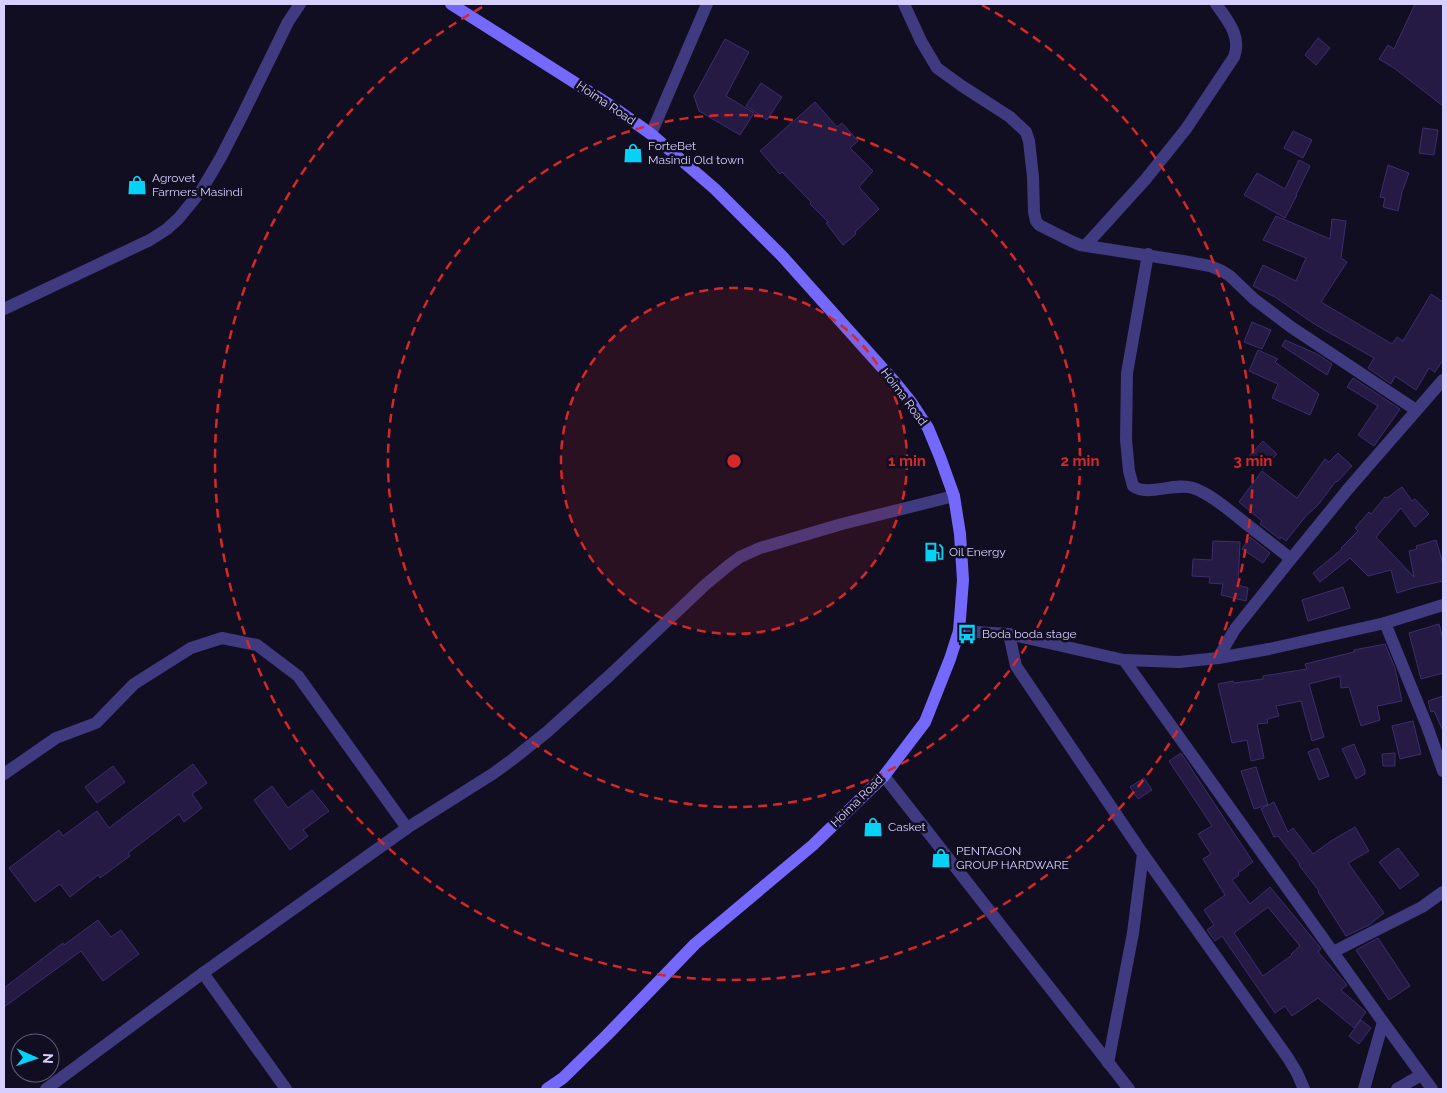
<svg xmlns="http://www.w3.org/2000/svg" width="1447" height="1093" viewBox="0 0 1447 1093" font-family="Raleway,sans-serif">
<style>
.building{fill:#241a43;stroke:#3d2d6e;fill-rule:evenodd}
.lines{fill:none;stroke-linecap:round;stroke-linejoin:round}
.minor{stroke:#403a80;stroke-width:12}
.secondary{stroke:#7469fc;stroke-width:12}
.ring{fill:none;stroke:#d62828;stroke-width:2.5;stroke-dasharray:9 6}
.labels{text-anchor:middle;stroke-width:5;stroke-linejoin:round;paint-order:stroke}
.street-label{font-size:12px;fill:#d7d0fe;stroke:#120e22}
.poi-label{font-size:12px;fill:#d7d0fe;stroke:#120e22;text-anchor:start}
.centre{fill:#d62828;stroke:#120e22;stroke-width:2.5}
.ring-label{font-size:15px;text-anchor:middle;font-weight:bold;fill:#d62828;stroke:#120e22;stroke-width:5;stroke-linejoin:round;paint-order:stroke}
</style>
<rect width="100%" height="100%" fill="#120e22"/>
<g class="building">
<polygon points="1415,4 1443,4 1443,106 1394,68 1379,59 1388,45 1394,49"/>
<polygon points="1318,38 1330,48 1316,65 1305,55"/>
<polygon points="725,39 749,52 726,96 754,113 740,135 699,111 694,96"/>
<polygon points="761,83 782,97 767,120 746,106"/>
<polygon points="815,102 837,127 842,123 858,141 850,148 873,171 859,187 879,209 855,232 856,234 843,245 826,223 828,222 810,204 811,202 782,172 780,174 760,151"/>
<polygon points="1423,128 1438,130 1434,155 1419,153"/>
<polygon points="1293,131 1312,140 1303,158 1284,148"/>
<polygon points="1299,160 1310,166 1296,195 1297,195 1285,218 1244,195 1257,173 1285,189"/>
<polygon points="1388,165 1409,173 1402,192 1398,211 1383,207 1385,198 1380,197"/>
<polygon points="1276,216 1330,239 1332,219 1346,221 1341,258 1347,262 1321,302 1392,344 1397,337 1403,341 1431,294 1443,302 1443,360 1435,372 1429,368 1416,390 1395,376 1391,384 1368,368 1374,358 1316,325 1275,297 1253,286 1263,265 1296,281 1306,258 1263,240"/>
<polygon points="1252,322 1271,330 1262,349 1244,342"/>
<polygon points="1285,340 1317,354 1332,364 1327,375 1282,346"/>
<polygon points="1258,350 1278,359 1275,362 1319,394 1310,415 1272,398 1278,384 1249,371"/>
<polygon points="1353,378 1400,409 1374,446 1358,435 1378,406 1347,387"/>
<polygon points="1263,441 1277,454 1263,469 1249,456"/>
<polygon points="1338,453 1352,466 1337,482 1336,481 1318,505 1306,516 1286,541 1281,537 1280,539 1260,524 1262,521 1239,502 1262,471 1297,498 1325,459 1329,462"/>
<polygon points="1402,487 1412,501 1415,499 1429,514 1415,527 1401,508 1376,537 1414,577 1409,551 1417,549 1416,546 1436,540 1443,564 1443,581 1416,587 1397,593 1391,570 1368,576 1350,558 1320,582 1313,573 1342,549 1341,548 1358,531 1355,528 1369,512 1371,514 1385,497 1387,498"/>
<polygon points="1250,537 1270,553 1263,563 1242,549"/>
<polygon points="1213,541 1240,542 1238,585 1248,588 1246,601 1221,595 1223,584 1209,583 1210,577 1192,576 1193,559 1212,560"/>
<polygon points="1343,587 1350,608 1308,621 1302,600"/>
<polygon points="1439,624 1443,639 1443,673 1421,679 1409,633"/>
<polygon points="1385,644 1395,668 1402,701 1377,706 1380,720 1361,726 1349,687 1341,688 1340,676 1309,684 1324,737 1312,741 1301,701 1276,706 1279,716 1267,719 1268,723 1257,724 1264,758 1251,761 1247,740 1232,743 1218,684 1233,681 1234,683 1263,679 1263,676 1307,669 1305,664 1354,652 1354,650"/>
<polygon points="1443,696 1443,731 1434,711 1431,712 1428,701"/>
<polygon points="1413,721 1421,754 1400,759 1392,726"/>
<polygon points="1354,744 1365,770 1365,774 1356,779 1342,749"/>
<polygon points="1318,748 1329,776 1319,780 1308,752"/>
<path d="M 1181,753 L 1253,862 L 1238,873 L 1239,875 L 1232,880 L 1250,904 L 1270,887 L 1319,946 L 1321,949 L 1318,952 L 1347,985 L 1341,990 L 1366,1012 L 1354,1028 L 1318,998 L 1292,1016 L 1285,1006 L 1275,1013 L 1222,936 L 1215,941 L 1207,930 L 1214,925 L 1204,910 L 1225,895 L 1203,859 L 1211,854 L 1198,834 L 1212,826 L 1169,761 ZM 1268,907 L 1300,946 L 1291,954 L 1292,955 L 1263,976 L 1234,933 Z"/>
<polygon points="1395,753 1395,766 1383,766 1382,754"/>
<polygon points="193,764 207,783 192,794 202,808 184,822 179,814 128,853 130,856 100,878 98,875 70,897 60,884 35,902 9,868 59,830 63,836 97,811 109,828"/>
<polygon points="113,766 125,782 97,803 85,787"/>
<polygon points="1256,767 1268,805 1254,809 1241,771"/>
<polygon points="1144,778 1152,790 1138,799 1130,787"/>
<polygon points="272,786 288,808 312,790 329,811 303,830 308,836 290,850 254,800"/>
<polygon points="1274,802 1288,832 1293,828 1313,854 1331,841 1355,827 1369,851 1348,863 1384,913 1369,925 1346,936 1318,892 1319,891 1299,865 1300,864 1278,836 1274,837 1261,809"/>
<polygon points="1398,848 1419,875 1400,889 1379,862"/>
<polygon points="98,920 111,937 121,930 139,954 103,981 81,951 4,1007 4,988 63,943 64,945"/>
<polygon points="1378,938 1410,986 1389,1000 1356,950"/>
<polygon points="1361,1020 1371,1028 1359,1044 1349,1036"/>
</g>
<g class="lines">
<g class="minor">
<polyline points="904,4 921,41 937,68 962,86 1010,117 1026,132 1029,141 1033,177 1034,212 1036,221 1039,225 1071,241 1080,245 1183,261 1210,266 1222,271 1230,276 1254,299 1291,327 1416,410"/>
<polyline points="651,134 707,4"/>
<path d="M 1086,245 L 1145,180 L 1186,129 L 1234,57 C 1242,37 1227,19 1216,4"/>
<path d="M 1148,254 L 1127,373 L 1126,440 L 1129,471 L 1133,486 C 1148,497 1174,482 1193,488 C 1210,494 1225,507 1239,518 C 1256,532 1274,545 1291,559"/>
<polyline points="4,309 150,240 167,229 179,218 201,191 221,157 242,116 288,22 300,4"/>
<polyline points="1385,623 1427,726 1443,771"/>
<polyline points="959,631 1009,634 1124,660 1179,662 1218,658 1269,649 1385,623 1443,605"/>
<polyline points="1009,634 1016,666 1143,854 1288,1058 1297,1073 1304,1089"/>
<polyline points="1218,658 1235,629 1291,559 1348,489 1443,380"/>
<polyline points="1124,660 1383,1022 1432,1089"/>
<polyline points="4,774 56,738 96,723 134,684 191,648 222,638 257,645 298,676 407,828"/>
<polyline points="884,776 1129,1089"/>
<polyline points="1333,952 1422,907 1443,892"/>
<polyline points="203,973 286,1089"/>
<polyline points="1108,1063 1133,933 1143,854"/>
<polyline points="46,1089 203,973 348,870 407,828 494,773 513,759 547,732 610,675 705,585 729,565 740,557 760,548 842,524 954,496"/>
<polyline points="1364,1089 1383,1022"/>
<polyline points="1397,1089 1421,1075"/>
</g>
<polyline class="secondary" points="451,4 610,105 651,134 715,189 782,256 894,381 911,402 928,428 940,457 954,496 960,534 963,580 959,631 950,659 925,722 884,776 813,845 695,944 607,1035 563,1078 547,1089"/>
</g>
<circle cx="734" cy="461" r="173" fill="#d62828" fill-opacity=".12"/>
<g class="ring">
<circle cx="734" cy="461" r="173"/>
<circle cx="734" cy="461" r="346"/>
<path d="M982 5A519 519 0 1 1 486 5"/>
</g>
<defs>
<symbol id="shop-bare" viewBox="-9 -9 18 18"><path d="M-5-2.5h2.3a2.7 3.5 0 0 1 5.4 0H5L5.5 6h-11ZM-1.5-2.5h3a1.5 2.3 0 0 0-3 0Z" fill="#04d2f6" stroke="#120e22" stroke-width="2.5" paint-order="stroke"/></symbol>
<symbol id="fuel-bare" viewBox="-9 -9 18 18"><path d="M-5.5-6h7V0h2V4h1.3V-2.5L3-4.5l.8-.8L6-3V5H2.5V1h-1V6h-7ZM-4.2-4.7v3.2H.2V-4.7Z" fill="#04d2f6" stroke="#120e22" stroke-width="2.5" paint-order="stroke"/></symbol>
<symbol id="bus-bare" viewBox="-9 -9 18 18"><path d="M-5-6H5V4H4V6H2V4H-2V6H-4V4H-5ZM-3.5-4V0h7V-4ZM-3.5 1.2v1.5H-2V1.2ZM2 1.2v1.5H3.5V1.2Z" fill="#04d2f6" stroke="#120e22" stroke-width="2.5" paint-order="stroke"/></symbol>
</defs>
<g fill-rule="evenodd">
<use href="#shop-bare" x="619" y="139" width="28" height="28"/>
<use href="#shop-bare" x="123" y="171" width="28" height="28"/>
<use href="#fuel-bare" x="920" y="538" width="28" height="28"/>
<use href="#bus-bare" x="953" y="620" width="28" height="28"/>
<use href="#shop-bare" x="859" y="813" width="28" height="28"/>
<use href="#shop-bare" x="927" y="844" width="28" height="28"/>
</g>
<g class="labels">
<g class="street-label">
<text transform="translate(606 103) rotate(34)" y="4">Hoima Road</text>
<text transform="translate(904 397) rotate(53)" y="4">Hoima Road</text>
<text transform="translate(857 801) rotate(-45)" y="4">Hoima Road</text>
</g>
<g class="poi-label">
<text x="648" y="150">ForteBet<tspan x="648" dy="14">Masindi Old town</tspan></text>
<text x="152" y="182">Agrovet<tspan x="152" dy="14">Farmers Masindi</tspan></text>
<text x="949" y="556">Oil Energy</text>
<text x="982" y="638">Boda boda stage</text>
<text x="888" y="831">Casket</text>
<text x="956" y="855">PENTAGON<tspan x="956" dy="14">GROUP HARDWARE</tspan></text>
</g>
</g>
<circle cx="734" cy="461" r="8" class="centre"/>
<g class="ring-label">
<text x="907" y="466">1 min</text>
<text x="1080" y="466">2 min</text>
<text x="1253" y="466">3 min</text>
</g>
<rect width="1447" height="1093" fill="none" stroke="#d7d0fe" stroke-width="10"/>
<g transform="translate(35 1058) rotate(92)"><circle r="24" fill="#120e22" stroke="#615c7a"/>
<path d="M0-4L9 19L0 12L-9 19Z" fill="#04d2f6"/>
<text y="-8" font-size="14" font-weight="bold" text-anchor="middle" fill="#d7d0fe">N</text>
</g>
</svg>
